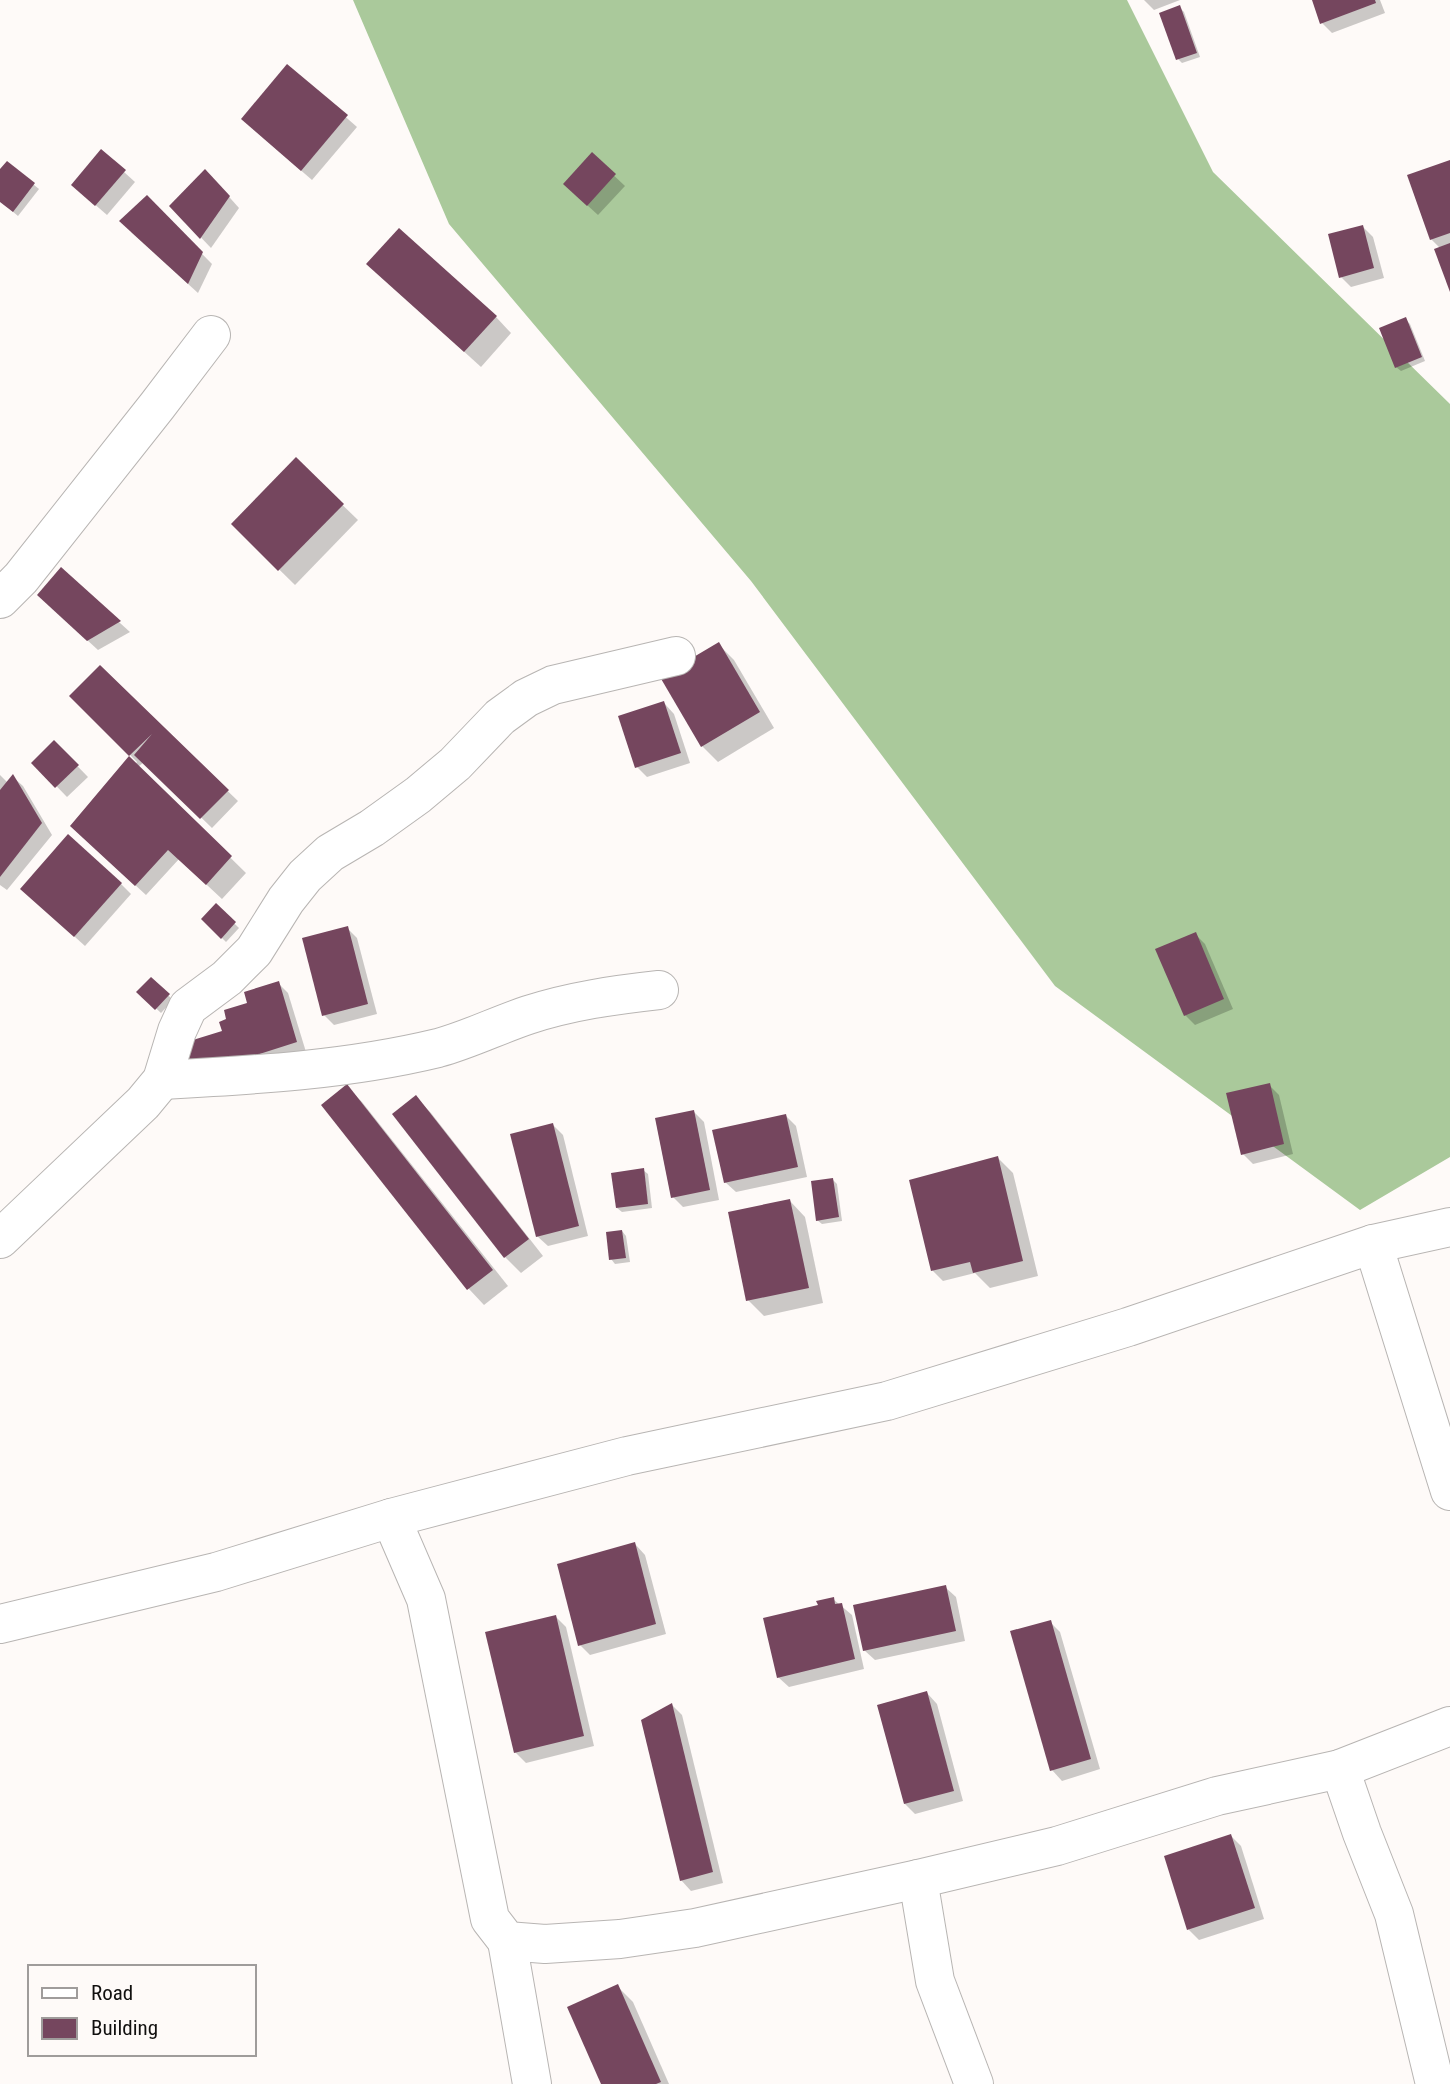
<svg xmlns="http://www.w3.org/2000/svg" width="1450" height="2084" viewBox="0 0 1450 2084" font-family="'Roboto Condensed',sans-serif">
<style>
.forest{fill:#aac99b}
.shadow{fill:#0003}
.building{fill:#75465e}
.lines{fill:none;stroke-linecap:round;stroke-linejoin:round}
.minor-casing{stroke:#b8b5b3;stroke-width:40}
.minor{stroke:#fff;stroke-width:38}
</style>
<rect width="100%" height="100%" fill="#fefaf8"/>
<polygon class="forest" points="353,0 1127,0 1213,172 1450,404 1450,1157 1360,1210 1055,986 751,581 449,224"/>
<g class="shadow">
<polygon points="1144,0 1180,0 1154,10"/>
<polygon points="1314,0 1380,0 1385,13 1332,33 1322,23"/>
<polygon points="1179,7 1184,12 1200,57 1182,63 1178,59"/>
<polygon points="288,66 357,127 312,180 253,129"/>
<polygon points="592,155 625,186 598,215 575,194"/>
<polygon points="1450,162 1450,288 1440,248 1431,239"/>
<polygon points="7,163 39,189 18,216 0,201 0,172"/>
<polygon points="124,172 135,182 107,215 84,195"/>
<polygon points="215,181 239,208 211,248 171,206"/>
<polygon points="147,198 212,264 198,293 131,232"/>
<polygon points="1363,227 1373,237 1384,278 1351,287 1341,277"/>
<polygon points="384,279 496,317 511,333 481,367"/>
<polygon points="1405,319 1410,324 1425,361 1401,371 1396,367"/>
<polygon points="296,460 358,520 295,585 233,524"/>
<polygon points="61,570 120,623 130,632 98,650 49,605"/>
<polygon points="719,645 734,660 774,728 718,762 702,746"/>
<polygon points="100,668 238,801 212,828 144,762 138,767 246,873 222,899 179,859 146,895 82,836 137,762 72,696"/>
<polygon points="664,703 674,714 690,763 647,777 637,767"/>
<polygon points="54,742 88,777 67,797 34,763"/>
<polygon points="0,775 8,783 13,777 23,786 52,835 7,890 0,885"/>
<polygon points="121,884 131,894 85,946 33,899"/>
<polygon points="216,906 239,928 226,942 203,919"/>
<polygon points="347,928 357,938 377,1014 334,1025 324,1015"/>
<polygon points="1195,934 1205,944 1233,1009 1195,1025 1185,1015"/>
<polygon points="151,979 173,1000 161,1013 139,992"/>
<polygon points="278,983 288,993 306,1052 202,1085 224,1032 250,1004"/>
<polygon points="1269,1085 1279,1095 1293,1154 1253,1164 1243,1154"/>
<polygon points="347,1087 362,1102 508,1286 484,1305 469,1289 323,1105"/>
<polygon points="416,1097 431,1113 543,1256 521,1273 505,1257 394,1114"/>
<polygon points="694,1112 704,1122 719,1200 683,1207 673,1197"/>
<polygon points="786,1116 796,1126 807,1177 736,1192 725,1182"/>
<polygon points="553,1125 563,1135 588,1236 548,1246 537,1236"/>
<polygon points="998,1158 1013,1173 1038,1276 990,1288 975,1273 943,1281 933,1271 950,1169"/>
<polygon points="643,1170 648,1174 652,1208 622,1212 617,1208"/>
<polygon points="832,1179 837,1184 842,1221 822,1224 817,1220"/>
<polygon points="790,1201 805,1217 823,1303 764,1316 748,1300"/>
<polygon points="622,1231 626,1236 630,1262 615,1264 611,1259"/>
<polygon points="635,1544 645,1555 666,1634 590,1655 580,1645"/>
<polygon points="945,1587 956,1597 965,1641 875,1660 864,1650"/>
<polygon points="833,1599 852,1615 864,1669 789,1687 778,1677 820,1606"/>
<polygon points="556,1617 566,1627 594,1746 526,1763 515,1752"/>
<polygon points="1050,1622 1060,1632 1100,1769 1062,1781 1052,1770"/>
<polygon points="927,1693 937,1704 963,1801 915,1814 905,1804"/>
<polygon points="672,1705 682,1715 723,1883 691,1891 681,1880"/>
<polygon points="1231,1836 1241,1846 1264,1919 1199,1940 1189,1930 1166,1857"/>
<polygon points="617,1986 633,2002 669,2084 603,2084"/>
</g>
<g class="building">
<polygon points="1312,0 1375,0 1376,3 1320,24"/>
<polygon points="1180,5 1197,53 1176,60 1159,13"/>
<polygon points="287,64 348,115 301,171 241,119"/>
<polygon points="101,149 126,170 95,206 71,185"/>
<polygon points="592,152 616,174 587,206 563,184"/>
<polygon points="1450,160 1450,233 1430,240 1407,175"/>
<polygon points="7,161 35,183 13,212 0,202 0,169"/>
<polygon points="205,169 230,196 200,239 169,206"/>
<polygon points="147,195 203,252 188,284 119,221"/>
<polygon points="1363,225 1374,268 1339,278 1328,234"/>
<polygon points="399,228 497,316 464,352 366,264"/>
<polygon points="1450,243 1450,292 1434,249"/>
<polygon points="1406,317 1422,357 1395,368 1379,328"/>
<polygon points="296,457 344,504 278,571 231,524"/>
<polygon points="61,567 121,621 87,641 37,595"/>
<polygon points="719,642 760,712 701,747 660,677"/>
<polygon points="100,665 229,790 200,819 134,755 152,734 129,756 69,696"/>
<polygon points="664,701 681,753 635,768 618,716"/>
<polygon points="54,740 79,765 55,788 31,763"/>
<polygon points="129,756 232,856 206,885 168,850 135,886 70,826"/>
<polygon points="13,774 42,823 0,877 0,790"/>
<polygon points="68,834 122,883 74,937 20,889"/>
<polygon points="216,903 236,922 221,939 201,919"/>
<polygon points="348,926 368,1004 322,1016 302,938"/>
<polygon points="1196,932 1224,999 1184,1016 1155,949"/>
<polygon points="151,977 170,994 155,1010 136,992"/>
<polygon points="279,981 297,1042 190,1076 180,1044 222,1031 219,1022 226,1019 224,1010 247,1003 244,992"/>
<polygon points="1270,1083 1284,1144 1241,1155 1226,1093"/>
<polygon points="347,1084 493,1270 467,1290 321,1105"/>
<polygon points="416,1095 529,1239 504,1258 392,1114"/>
<polygon points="694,1110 710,1190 671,1198 655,1118"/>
<polygon points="786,1114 798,1167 724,1183 712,1130"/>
<polygon points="553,1123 579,1226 536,1237 510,1134"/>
<polygon points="998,1156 1023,1261 973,1273 970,1262 931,1271 909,1180"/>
<polygon points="644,1168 648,1204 616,1208 611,1173"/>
<polygon points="833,1178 839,1217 816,1221 811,1181"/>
<polygon points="790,1199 809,1288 746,1301 728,1212"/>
<polygon points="622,1230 626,1258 609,1260 606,1232"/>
<polygon points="635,1542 656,1624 578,1646 557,1564"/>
<polygon points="946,1585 956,1631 863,1651 853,1605"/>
<polygon points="834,1597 835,1604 842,1603 855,1659 777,1678 763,1618 818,1605 816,1601"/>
<polygon points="556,1615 584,1736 514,1753 485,1632"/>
<polygon points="1051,1620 1091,1759 1050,1771 1010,1631"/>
<polygon points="927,1691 954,1791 904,1804 877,1705"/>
<polygon points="672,1703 713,1872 680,1881 641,1720"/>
<polygon points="1231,1834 1255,1908 1187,1930 1164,1856"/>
<polygon points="618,1984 661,2082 656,2084 601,2084 567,2007"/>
</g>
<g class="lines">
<defs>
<g id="minor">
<polyline points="0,599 21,578 157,406 211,335"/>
<path d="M 162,1080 C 255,1075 347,1070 438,1048 C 468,1040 498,1025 528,1015 C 571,1001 614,995 659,990"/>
<polyline points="0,1239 143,1103 162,1080 177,1031 188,1007 227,978 254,951 286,900 305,876 330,853 372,828 418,795 455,764 500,717 526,698 553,685 676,656"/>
<polyline points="1373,1244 1450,1491"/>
<polyline points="391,1518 426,1599 490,1919 507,1941 545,1944 620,1939 695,1928 918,1879 1057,1846 1217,1796 1340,1769 1450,1726"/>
<polyline points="0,1624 216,1572 391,1518 627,1456 887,1401 1128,1327 1373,1244 1450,1227"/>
<polyline points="1340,1769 1362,1833 1394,1914 1435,2084"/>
<polyline points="918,1879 935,1981 974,2084"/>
<polyline points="507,1941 532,2084"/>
</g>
</defs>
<use href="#minor" class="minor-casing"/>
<use href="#minor" class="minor"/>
</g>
<rect x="28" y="1965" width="228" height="91" fill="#fefaf8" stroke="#9f9c9b" stroke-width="2"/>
<rect x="42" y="1988" width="35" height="10" fill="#ffffff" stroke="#9f9c9b" stroke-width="2"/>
<text x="91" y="2000" font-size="21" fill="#11100f">Road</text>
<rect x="42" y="2018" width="35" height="21" fill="#75465e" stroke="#9f9c9b" stroke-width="2"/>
<text x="91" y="2035" font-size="21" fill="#11100f">Building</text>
</svg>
